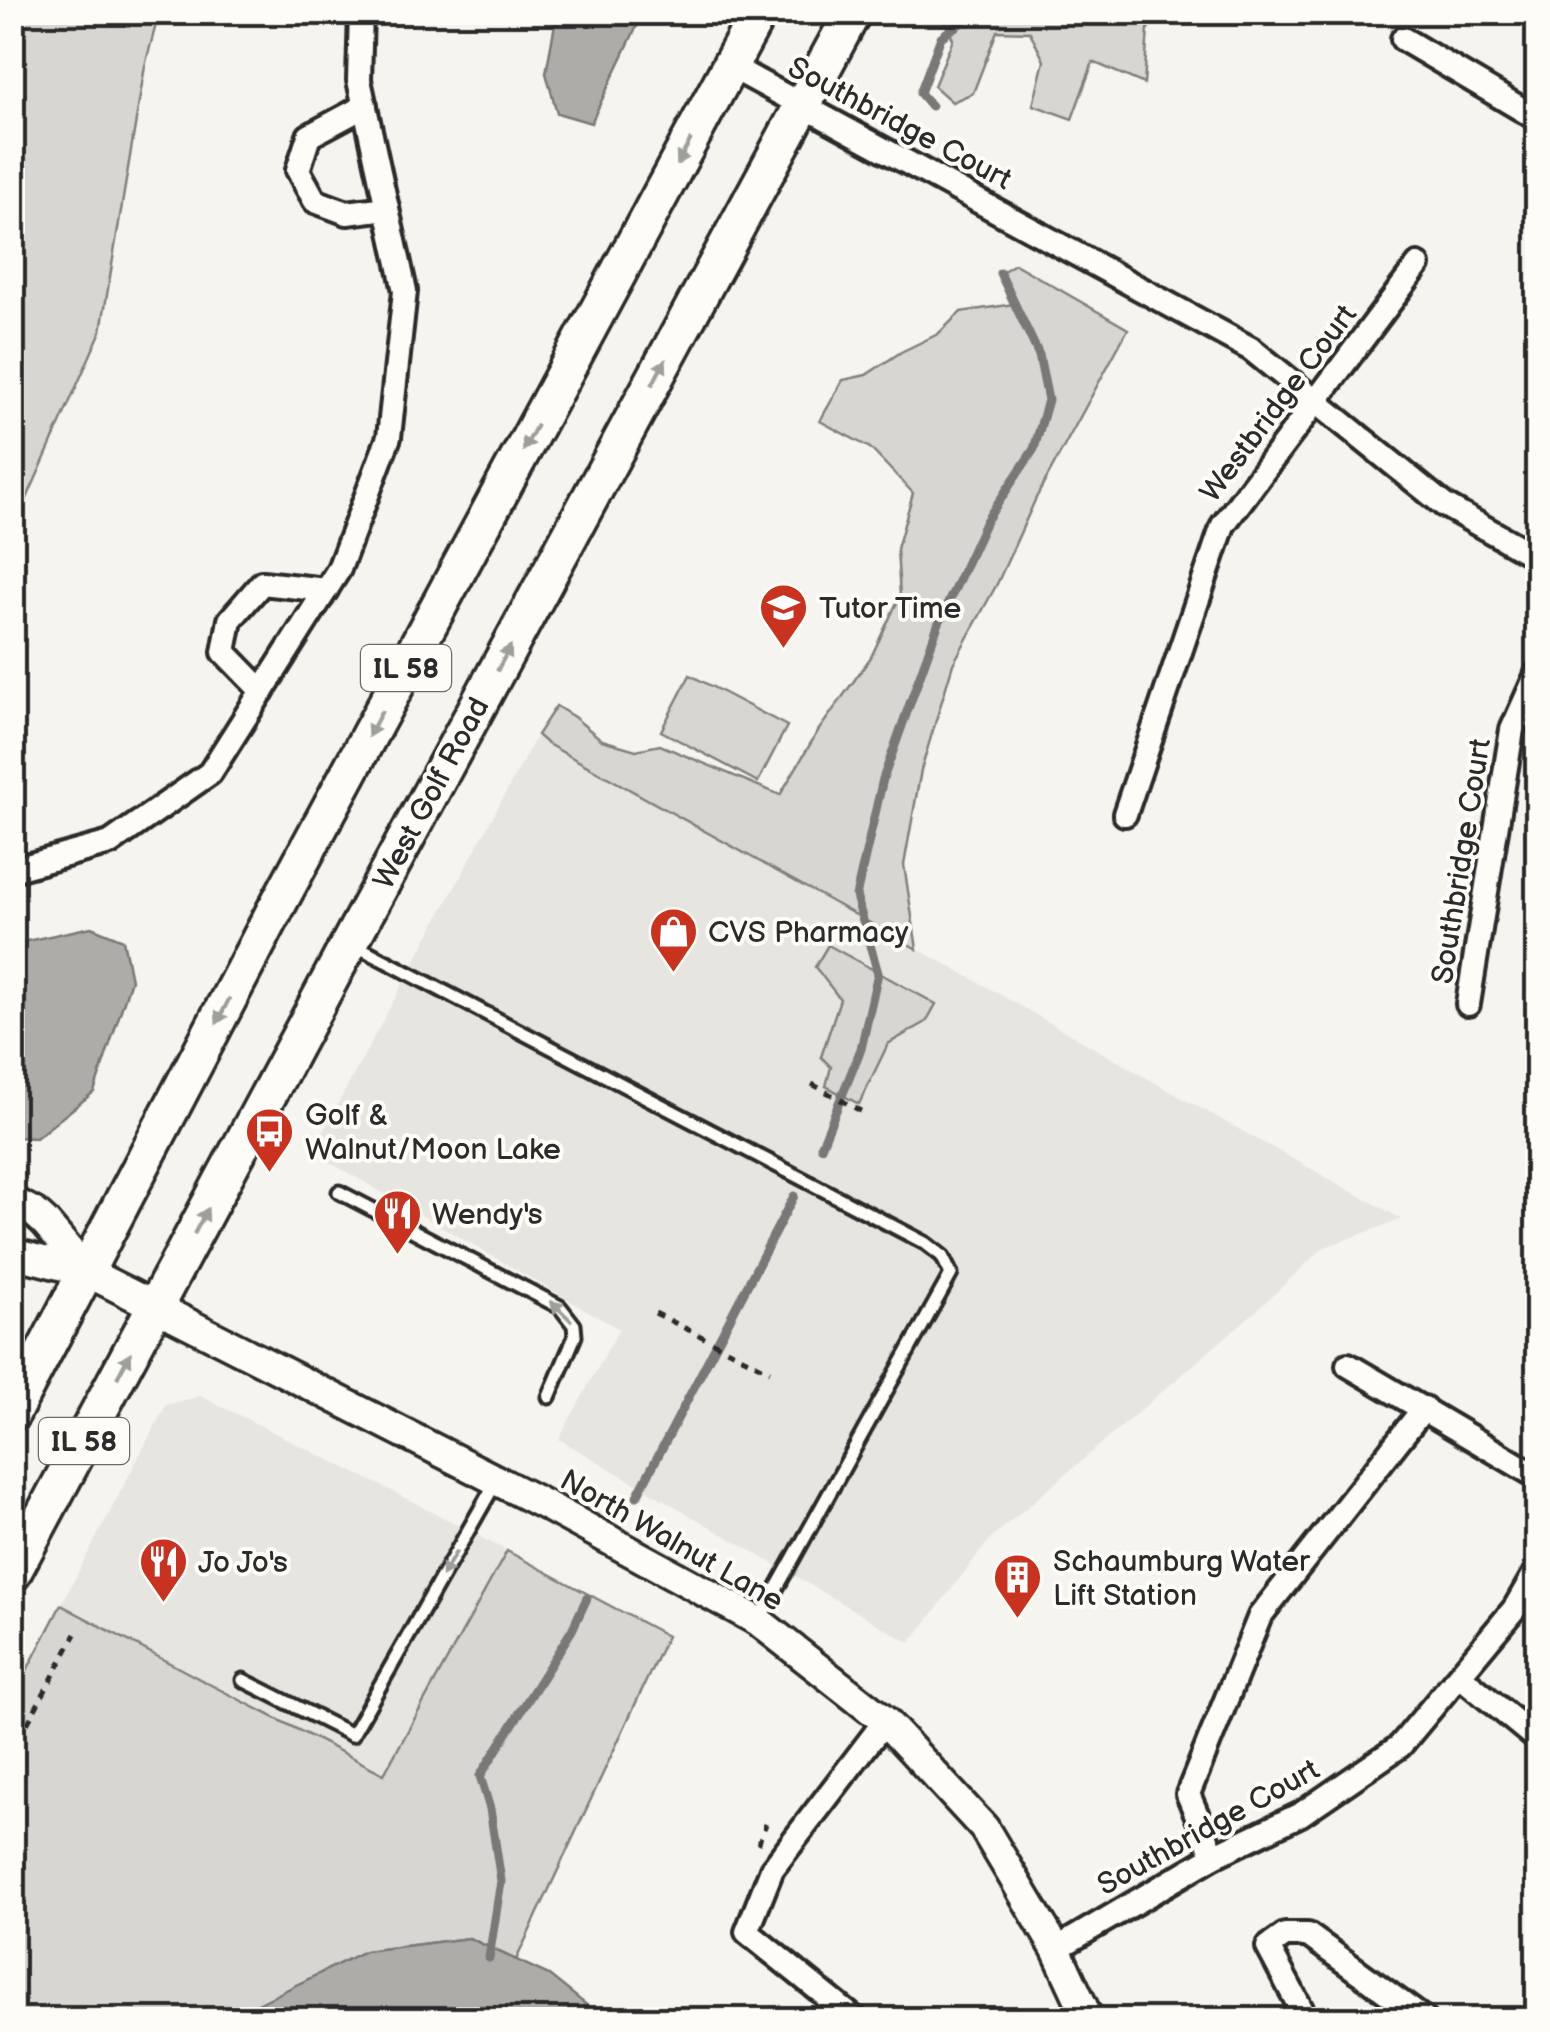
<svg xmlns="http://www.w3.org/2000/svg" width="1550" height="2032" viewBox="0 0 1550 2032" font-family="'Balsamiq Sans',sans-serif">
<style>
.built{fill:#e6e5e0}
.green{fill:#d7d6d2;stroke:#81807e;stroke-width:2.5}
.water{fill:#adaca9;stroke:#797877;stroke-width:2.5}
.lines{fill:none;stroke-linecap:round;stroke-linejoin:round}
.stream{stroke:#797877;stroke-width:9}
.service-casing{stroke:#2b2b2b;stroke-width:19}
.minor-casing{stroke:#2b2b2b;stroke-width:30}
.tertiary-casing{stroke:#2b2b2b;stroke-width:35}
.primary-casing{stroke:#2b2b2b;stroke-width:42}
.path{stroke:#2b2b2b;stroke-width:5;stroke-dasharray:8 8;stroke-linecap:butt}
.service{stroke:#fdfcf7;stroke-width:11}
.minor{stroke:#fdfcf7;stroke-width:22}
.tertiary{stroke:#fdfcf7;stroke-width:28}
.primary{stroke:#fdfcf7;stroke-width:35}
.oneway{fill:#9e9e9b}
.labels{text-anchor:middle;stroke-width:8;stroke-linejoin:round;paint-order:stroke}
.shield{fill:#fdfcf7;stroke:#6a6a68;stroke-width:2.5}
.shield-label{font-size:28px;font-weight:bold;fill:#2b2b2b}
.street-label{font-size:30px;fill:#2b2b2b;stroke:#fdfcf7}
.poi-label{font-size:30px;fill:#2b2b2b;stroke:#fdfcf7;text-anchor:start}
</style>
<rect width="100%" height="100%" fill="#f5f4ef"/>
<filter id="ink" filterUnits="userSpaceOnUse"><feTurbulence type="fractalNoise" baseFrequency=".01" numOctaves="2"/><feDisplacementMap in="SourceGraphic" scale="20" xChannelSelector="R" yChannelSelector="G"/><feConvolveMatrix kernelMatrix="1 2 1 2 8 2 1 2 1" color-interpolation-filters="sRGB"/></filter>
<g filter="url(#ink)">
<g class="built">
<polygon points="537,735 546,743 847,912 957,970 1182,1098 1402,1219 1323,1248 1256,1311 990,1539 910,1643 559,1439 619,1329 312,1152"/>
<polygon points="200,1396 388,1489 507,1551 384,1774 209,1684 61,1605 166,1405"/>
</g>
<g class="green">
<polygon points="13,12 159,13 145,66 101,331 13,530"/>
<polygon points="940,13 1155,13 1148,29 1144,84 1093,62 1072,119 1033,105 1044,61 1030,32 997,31 973,93 952,102 934,86 953,39"/>
<polygon points="1015,264 1128,329 1036,498 997,584 953,664 921,770 904,865 917,949 546,743 537,735 556,706 574,717 602,740 636,750 660,745 780,795 818,731 871,657 900,596 897,549 913,493 870,448 820,421 843,380 866,375 901,352 938,334 961,312 1014,304 1000,273"/>
<polygon points="690,675 787,726 758,782 661,731"/>
<polygon points="828,945 936,1004 926,1022 888,1044 859,1104 826,1086 831,1067 821,1057 840,999 815,967"/>
<polygon points="507,1551 667,1636 516,1960 469,1938 365,1951 259,2004 245,2019 13,2019 12,1699 61,1605 209,1684 384,1774"/>
</g>
<g class="water">
<polygon points="557,13 643,13 591,123 557,113 546,73"/>
<polygon points="91,927 123,940 131,980 94,1092 36,1138 13,1137 13,944"/>
<polygon points="469,1938 549,1975 604,2019 245,2019 258,2004 365,1951"/>
</g>
<g class="lines">
<g class="stream">
<polyline points="931,106 920,93 941,37 975,12"/>
<polyline points="821,1147 861,1049 878,973 856,896 883,779 938,625 986,521 1034,449 1048,400 1039,355 1000,273"/>
<polyline points="637,1496 794,1196"/>
<polyline points="489,1958 501,1881 490,1809 480,1776 572,1630 587,1598"/>
</g>
<defs>
<g id="service">
<polyline points="353,944 925,1243 942,1256 951,1274 759,1620"/>
<polyline points="339,1192 560,1307 574,1325 575,1336 549,1397"/>
<polyline points="243,1680 352,1735 497,1480"/>
</g>
<g id="minor">
<polyline points="1403,39 1538,119"/>
<polyline points="730,66 1251,349 1444,505 1538,558"/>
<polyline points="365,106 309,136 298,170 315,201 347,213 387,208"/>
<polyline points="262,691 224,652 230,620 262,583 326,590"/>
<polyline points="1125,814 1223,525 1418,265"/>
<polyline points="12,870 110,843 210,773 339,569 389,437 405,291 359,80 361,12"/>
<polyline points="1468,1004 1512,730 1538,672"/>
<polyline points="1348,1365 1538,1477"/>
<polyline points="1460,1676 1538,1740"/>
<polyline points="1214,1856 1188,1794 1260,1616 1424,1408"/>
<polyline points="1056,1949 1214,1856 1301,1814 1400,1746 1515,1608 1538,1568"/>
<polyline points="856,2020 747,1932 772,1869 885,1721"/>
<polyline points="1307,2020 1268,1947 1285,1935 1308,1935 1425,2020"/>
</g>
<g id="tertiary">
<polyline points="12,1201 35,1213 45,1222 87,1272"/>
<polyline points="12,1253 87,1272 549,1507 758,1621 885,1721 984,1828 1056,1949 1089,2020"/>
</g>
<g id="primary">
<polyline points="12,1413 276,908 759,12"/>
<polyline points="12,1574 350,942 853,12"/>
</g>
</defs>
<use href="#service" class="service-casing"/>
<use href="#minor" class="minor-casing"/>
<use href="#tertiary" class="tertiary-casing"/>
<use href="#primary" class="primary-casing"/>
<g class="path">
<polyline points="812,1084 866,1114"/>
<polyline points="655,1313 770,1371"/>
<polyline points="12,1752 76,1634"/>
<polyline points="758,1844 766,1824"/>
</g>
<use href="#service" class="service"/>
<use href="#minor" class="minor"/>
<use href="#tertiary" class="tertiary"/>
<use href="#primary" class="primary"/>
</g>
<defs><path id="oneway-solid" d="M-6-.8H1V-3.2L6.5 0L1 3.2V.8H-6Z" transform="scale(2.5)"/></defs>
<g class="oneway">
<use href="#oneway-solid" transform="translate(684 152) rotate(118)"/>
<use href="#oneway-solid" transform="translate(659 372) rotate(-62)"/>
<use href="#oneway-solid" transform="translate(530 438) rotate(118)"/>
<use href="#oneway-solid" transform="translate(504 658) rotate(-62)"/>
<use href="#oneway-solid" transform="translate(375 724) rotate(118)"/>
<use href="#oneway-solid" transform="translate(223 1011) rotate(117)"/>
<use href="#oneway-solid" transform="translate(201 1221) rotate(-62)"/>
<use href="#oneway-solid" transform="translate(561 1311) rotate(-136)"/>
<use href="#oneway-solid" transform="translate(124 1365) rotate(-62)"/>
<use href="#oneway-solid" transform="translate(449 1564) rotate(120)"/>
</g>
</g>
<defs>
<symbol id="school-pin" viewBox="-11 -11 22 30"><path d="M0 17L-7.5 6A9.5 9.5 0 1 1 7.5 6Z" fill="#c8321e" stroke="#fdfcf7"/><path d="M0-5L7-2L0 1L-7-2ZM-4 1L0 2.5L4 1V4Q0 6-4 4Z" fill="#fff"/></symbol>
<symbol id="shop-pin" viewBox="-11 -11 22 30"><path d="M0 17L-7.5 6A9.5 9.5 0 1 1 7.5 6Z" fill="#c8321e" stroke="#fdfcf7"/><path d="M-5-2.5h2.3a2.7 3.5 0 0 1 5.4 0H5L5.5 6h-11ZM-1.5-2.5h3a1.5 2.3 0 0 0-3 0Z" fill="#fff"/></symbol>
<symbol id="bus-pin" viewBox="-11 -11 22 30"><path d="M0 17L-7.5 6A9.5 9.5 0 1 1 7.5 6Z" fill="#c8321e" stroke="#fdfcf7"/><path d="M-5-6H5V4H4V6H2V4H-2V6H-4V4H-5ZM-3.5-4V0h7V-4ZM-3.5 1.2v1.5H-2V1.2ZM2 1.2v1.5H3.5V1.2Z" fill="#fff"/></symbol>
<symbol id="restaurant-pin" viewBox="-11 -11 22 30"><path d="M0 17L-7.5 6A9.5 9.5 0 1 1 7.5 6Z" fill="#c8321e" stroke="#fdfcf7"/><path d="M-5-6h1v4h1v-4h1v4h1v-4h1v5L-1.5 .5V6h-2V.5L-5-1ZM5-6V6H3V1.5H1.5Q1.5-4 5-6Z" fill="#fff"/></symbol>
<symbol id="building-pin" viewBox="-11 -11 22 30"><path d="M0 17L-7.5 6A9.5 9.5 0 1 1 7.5 6Z" fill="#c8321e" stroke="#fdfcf7"/><path d="M-4-6H4V6H1V3H-1V6H-4ZM-2.5-4.3h1.7v1.8h-1.7ZM.8-4.3h1.7v1.8H.8ZM-2.5-1h1.7V.8h-1.7ZM.8-1h1.7V.8H.8Z" fill="#fff"/></symbol>
</defs>
<g fill-rule="evenodd">
<use href="#school-pin" x="756" y="580" width="55" height="75"/>
<use href="#shop-pin" x="646" y="904" width="55" height="75"/>
<use href="#bus-pin" x="242" y="1104" width="55" height="75"/>
<use href="#restaurant-pin" x="370" y="1186" width="55" height="75"/>
<use href="#restaurant-pin" x="136" y="1534" width="55" height="75"/>
<use href="#building-pin" x="990" y="1550" width="55" height="75"/>
</g>
<g class="labels">
<g class="shield">
<rect x="361" y="645" width="90" height="46" rx="8"/>
<rect x="39" y="1418" width="90" height="46" rx="8"/>
</g>
<g class="shield-label">
<text x="406" y="678">IL 58</text>
<text x="84" y="1451">IL 58</text>
</g>
<g class="street-label">
<text transform="translate(900 123) rotate(28)" y="10">Southbridge Court</text>
<text transform="translate(1278 403) rotate(-53)" y="10">Westbridge Court</text>
<text transform="translate(431 793) rotate(-62)" y="10">West Golf Road</text>
<text transform="translate(1461 861) rotate(-81)" y="10">Southbridge Court</text>
<text transform="translate(672 1540) rotate(30)" y="10">North Walnut Lane</text>
<text transform="translate(1208 1827) rotate(-29)" y="10">Southbridge Court</text>
</g>
<g class="poi-label">
<text x="819" y="618">Tutor Time</text>
<text x="708" y="942">CVS Pharmacy</text>
<text x="305" y="1125">Golf &amp;<tspan x="305" dy="34">Walnut/Moon Lake</tspan></text>
<text x="432" y="1224">Wendy's</text>
<text x="1053" y="1571">Schaumburg Water<tspan x="1053" dy="34">Lift Station</tspan></text>
<text x="198" y="1572">Jo Jo's</text>
</g>
</g>
<rect width="1550" height="2032" fill="none" stroke="#fdfcf7" stroke-width="50"/>
<rect x="25" y="25" width="1500" height="1982" fill="none" stroke="#2b2b2b" stroke-width="4" filter="url(#ink)"/>
</svg>
